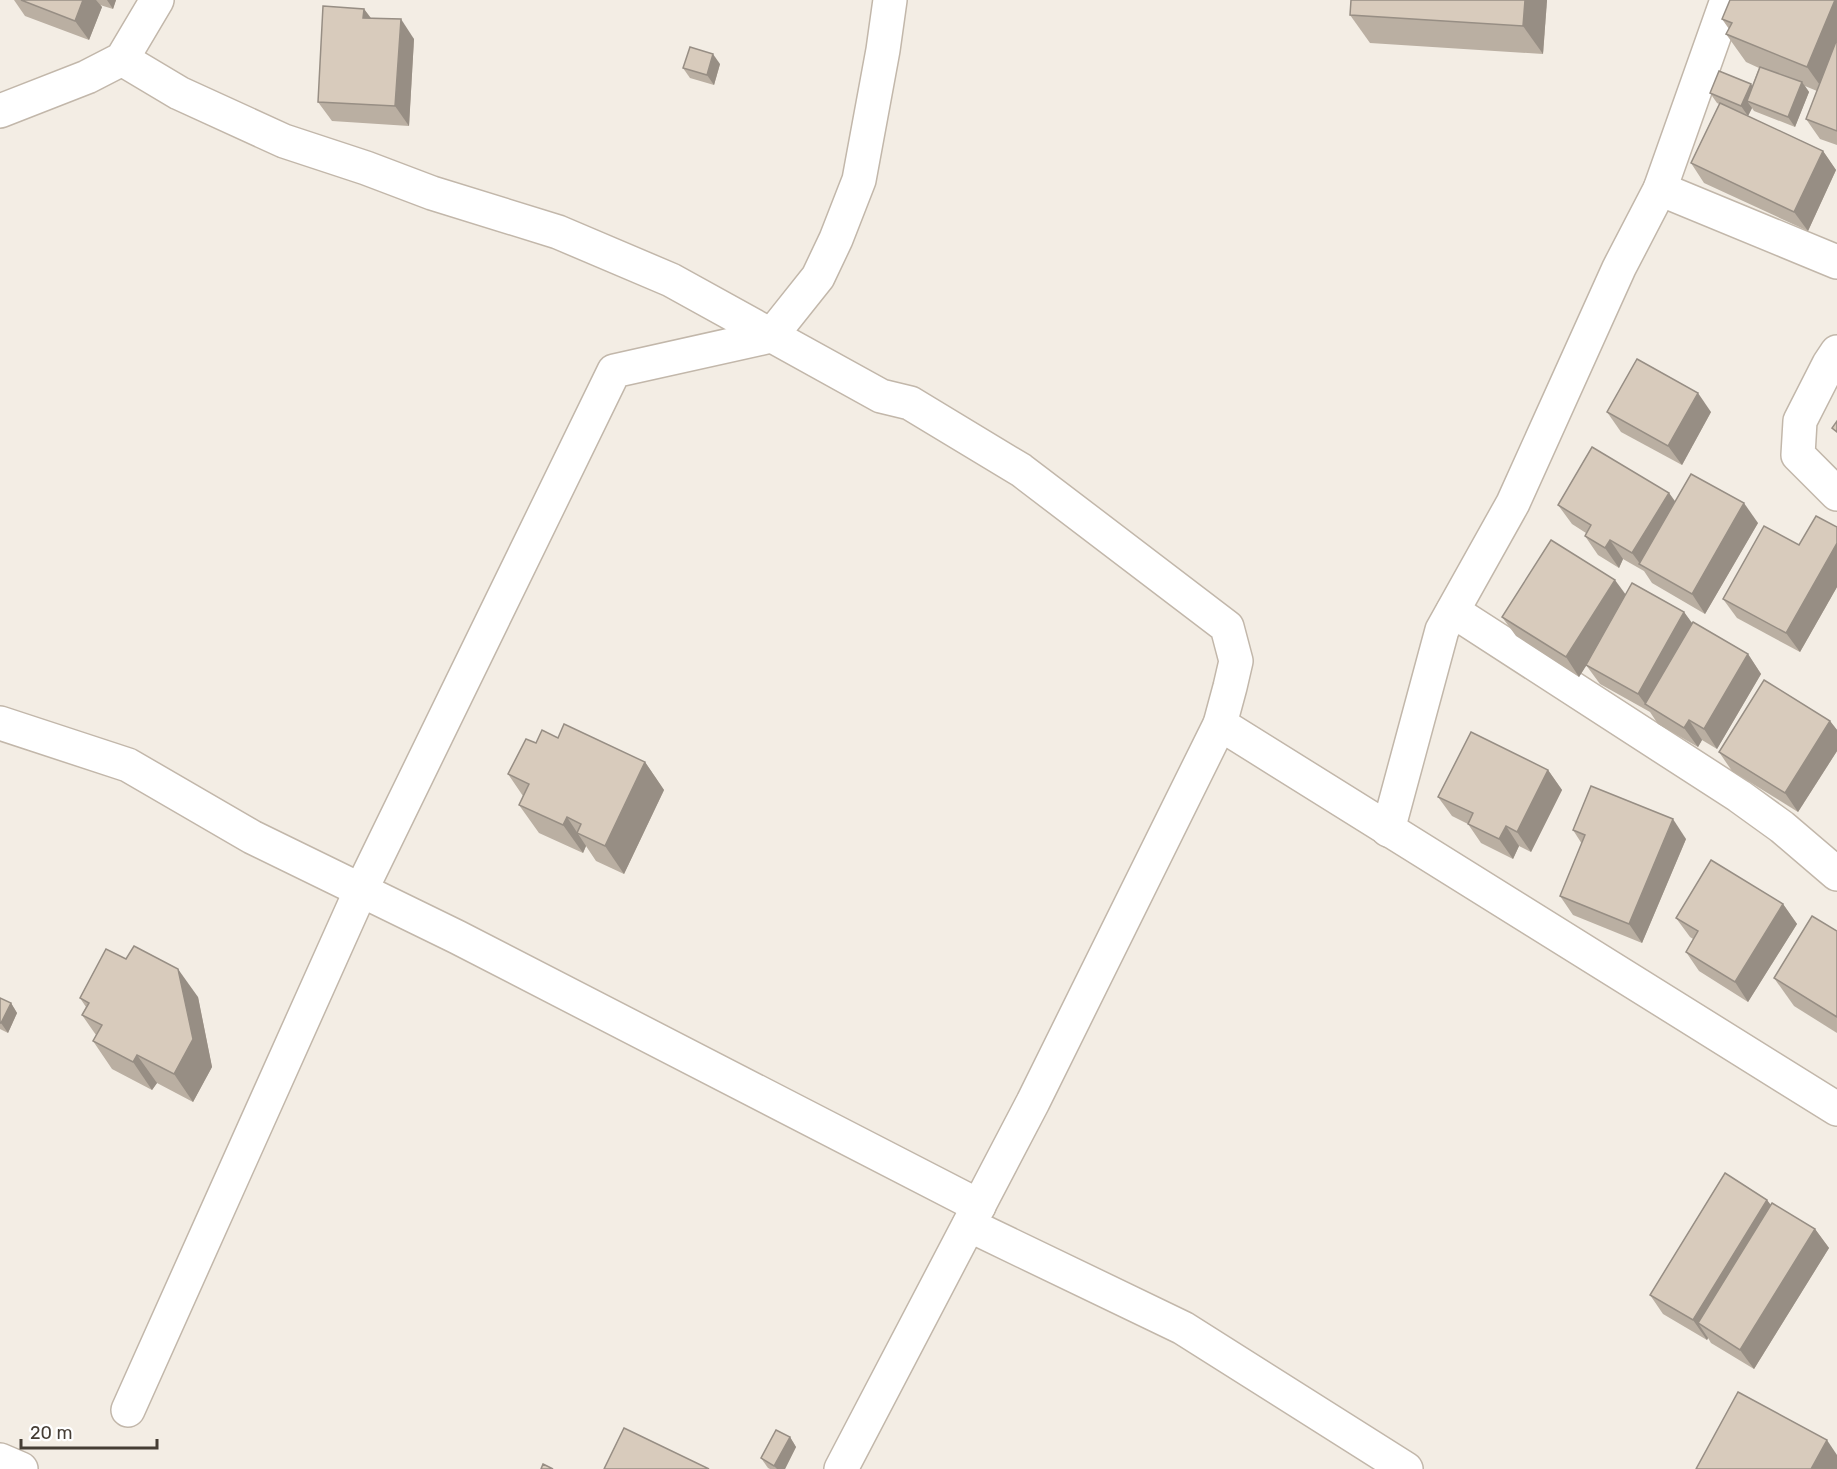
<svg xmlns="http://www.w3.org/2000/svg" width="1837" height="1469" viewBox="0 0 1837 1469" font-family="Rubik,sans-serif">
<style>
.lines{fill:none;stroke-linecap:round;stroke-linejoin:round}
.street-casing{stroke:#c2b7aa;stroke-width:36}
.street{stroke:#fff;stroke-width:33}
.wall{fill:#baafa2}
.shaded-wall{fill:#978e84}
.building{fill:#d8cbbc;stroke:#978e84;stroke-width:1.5}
</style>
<rect width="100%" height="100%" fill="#f3ede4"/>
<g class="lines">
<defs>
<g id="street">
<polyline points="122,59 179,93 284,141 366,168 432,193 558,232 671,280 881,396 910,403 1021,470 1227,627 1236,661 1230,687 1220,724 1033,1102 841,1469"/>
<polyline points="0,111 87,77 122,59 157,0"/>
<polyline points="1660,189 1837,262"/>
<polyline points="1837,352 1829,364 1800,421 1798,455 1837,494"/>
<polyline points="1453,611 1739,796 1782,827 1837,874"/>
<polyline points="0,723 128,765 252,837 457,937 979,1206"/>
<polyline points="1220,724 1837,1109"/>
<polyline points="1388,830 1442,630 1513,503 1619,268 1660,189 1727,0"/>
<polyline points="969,1225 1183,1328 1406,1469"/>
<polyline points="128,1410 361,890 614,371 771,336 818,277 836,239 859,180 883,50 890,0"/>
<polyline points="0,1460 21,1469"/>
</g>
</defs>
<use href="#street" class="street-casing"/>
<use href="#street" class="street"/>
</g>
<g class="wall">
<polygon points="14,0 116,0 113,9 100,5 102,7 89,40 25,16"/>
<polygon points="1547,0 1543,54 1370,43 1350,15"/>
<polygon points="1837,0 1837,145 1820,139 1806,119 1817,91 1805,86 1809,92 1795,127 1754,111 1752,108 1748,116 1823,151 1836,170 1808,231 1704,183 1691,163 1719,104 1717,103 1710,93 1752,86 1759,68 1746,62 1726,34 1729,29 1722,19"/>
<polygon points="364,9 371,18 414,39 409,126 332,121 318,102"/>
<polygon points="720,64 714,85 690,78 683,68"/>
<polygon points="1607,412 1711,412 1682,465 1621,432"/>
<polygon points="1669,493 1675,501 1758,523 1705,614 1652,583 1644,571 1623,559 1619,568 1598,555 1585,536 1586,533 1572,524 1558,505"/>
<polygon points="1837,527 1837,587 1800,652 1737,618 1723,599 1799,545"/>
<polygon points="1626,595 1684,612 1692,624 1748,654 1761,674 1717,749 1702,740 1698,747 1658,724 1650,712 1600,684 1586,665 1579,677 1516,636 1502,617"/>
<polygon points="1830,721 1837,730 1837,751 1798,812 1732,771 1719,752"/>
<polygon points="558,738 645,762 664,790 624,874 596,861 586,846 583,853 539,833 519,805 523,796 508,774 536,743"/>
<polygon points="1548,770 1562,790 1531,852 1519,846 1513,859 1481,843 1468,824 1452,816 1438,797"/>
<polygon points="1573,830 1686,839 1642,943 1573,915 1560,896 1582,844"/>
<polygon points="1783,904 1797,924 1748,1002 1699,971 1686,952 1693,939 1690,937 1676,918"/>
<polygon points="1837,931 1837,1033 1794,1006 1774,978"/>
<polygon points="198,997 212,1067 193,1102 157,1083 152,1090 112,1069 93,1041 96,1035 82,1015 86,1007 80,998"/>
<polygon points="0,998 11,1003 17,1013 8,1033 0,1029"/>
<polygon points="1767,1200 1771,1205 1815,1229 1829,1248 1754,1369 1711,1343 1708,1338 1707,1340 1663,1314 1650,1295"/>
<polygon points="790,1437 796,1447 785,1469 770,1469 768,1468 761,1458"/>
</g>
<g class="shaded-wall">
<polygon points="83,0 96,0 102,7 89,40 75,21"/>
<polygon points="107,0 116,0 113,9"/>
<polygon points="1525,0 1547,0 1543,54 1523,26"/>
<polygon points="1835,0 1837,0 1837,70 1827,95 1807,67"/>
<polygon points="364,9 378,28 363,18"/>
<polygon points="401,19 414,39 409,126 395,106"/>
<polygon points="713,54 720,64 714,85 707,75"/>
<polygon points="1802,82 1809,92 1795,127 1788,117"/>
<polygon points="1751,84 1758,94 1747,101 1752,108 1748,116 1741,106"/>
<polygon points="1823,151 1836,170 1808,231 1794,212"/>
<polygon points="1698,393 1711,412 1682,465 1668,446"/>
<polygon points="1669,493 1682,512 1641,565 1632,553"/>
<polygon points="1744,503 1758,523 1705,614 1692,594"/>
<polygon points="1610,540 1623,559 1619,568 1605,548"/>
<polygon points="1837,543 1837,587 1800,652 1786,633"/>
<polygon points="1615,580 1629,599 1579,677 1566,657"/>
<polygon points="1684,612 1698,631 1646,705 1638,694"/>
<polygon points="1748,654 1761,674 1717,749 1704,729"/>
<polygon points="1689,720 1702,740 1698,747 1684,728"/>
<polygon points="1830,721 1837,730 1837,751 1798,812 1785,793"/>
<polygon points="645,762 664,790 624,874 605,846"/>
<polygon points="1548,770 1562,790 1531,852 1517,832"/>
<polygon points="567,817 586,846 583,853 563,825"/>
<polygon points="1673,819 1686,839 1642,943 1629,924"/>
<polygon points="1506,826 1519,846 1513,859 1499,839"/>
<polygon points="1783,904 1797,924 1748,1002 1735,982"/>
<polygon points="178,969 198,997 212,1067 193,1102 174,1074"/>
<polygon points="11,1003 17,1013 8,1033 1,1023"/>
<polygon points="137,1055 157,1083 152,1090 133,1062"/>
<polygon points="1767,1200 1781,1219 1698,1323 1708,1338 1707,1340 1693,1320"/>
<polygon points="1815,1229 1829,1248 1754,1369 1740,1350"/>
<polygon points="790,1437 796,1447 785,1469 777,1469 774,1466"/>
<polygon points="1827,1440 1837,1455 1837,1469 1811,1469"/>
</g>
<g class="building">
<polygon points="21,0 83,0 75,21"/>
<polygon points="1351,0 1525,0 1523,26 1350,15"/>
<polygon points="1730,0 1835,0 1807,67 1726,34 1732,23 1722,19"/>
<polygon points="323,6 364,9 363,18 401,19 395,106 318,102"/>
<polygon points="1837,39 1837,131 1806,119"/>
<polygon points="690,47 713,54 707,75 683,68"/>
<polygon points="1760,67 1802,82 1788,117 1747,101"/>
<polygon points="1719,71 1751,84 1741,106 1710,93"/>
<polygon points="1720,103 1823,151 1794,212 1691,163"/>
<polygon points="1637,359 1698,393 1668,446 1607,412"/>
<polygon points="1837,421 1837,432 1832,428"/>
<polygon points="1592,447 1669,493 1632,553 1610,540 1605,548 1585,536 1591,525 1558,505"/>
<polygon points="1691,474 1744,503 1692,594 1639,564"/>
<polygon points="1816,516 1837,527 1837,543 1786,633 1723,599 1764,526 1799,545"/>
<polygon points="1551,540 1615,580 1566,657 1502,617"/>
<polygon points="1632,583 1684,612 1638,694 1586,665"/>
<polygon points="1693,622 1748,654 1704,729 1689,720 1684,728 1645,704"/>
<polygon points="1764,680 1830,721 1785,793 1719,752"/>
<polygon points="564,724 645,762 605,846 577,833 581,824 567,817 563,825 519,805 529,784 508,774 526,739 536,743 542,730 558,738"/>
<polygon points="1471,732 1548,770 1517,832 1506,826 1499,839 1468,824 1473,813 1438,797"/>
<polygon points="1591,786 1673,819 1629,924 1560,896 1585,835 1573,830"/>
<polygon points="1711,860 1783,904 1735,982 1686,952 1698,931 1676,918"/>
<polygon points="1812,916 1837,931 1837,1017 1774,978"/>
<polygon points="134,946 178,969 193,1039 174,1074 137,1055 133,1062 93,1041 102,1025 82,1015 89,1003 80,998 106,949 126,959"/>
<polygon points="0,998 11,1003 1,1023 0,1023"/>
<polygon points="1725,1173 1767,1200 1693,1320 1650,1295"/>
<polygon points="1772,1203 1815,1229 1740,1350 1698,1323"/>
<polygon points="1738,1392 1827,1440 1811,1469 1696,1469"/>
<polygon points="624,1428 709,1469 604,1469"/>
<polygon points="776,1430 790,1437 774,1466 761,1458"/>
<polygon points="543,1464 553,1469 541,1469"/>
</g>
<path d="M21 1439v9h136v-9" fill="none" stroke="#453d34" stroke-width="3"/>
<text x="30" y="1439" font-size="18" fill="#453d34" stroke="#ffffff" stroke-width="4.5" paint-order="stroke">20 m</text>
</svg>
